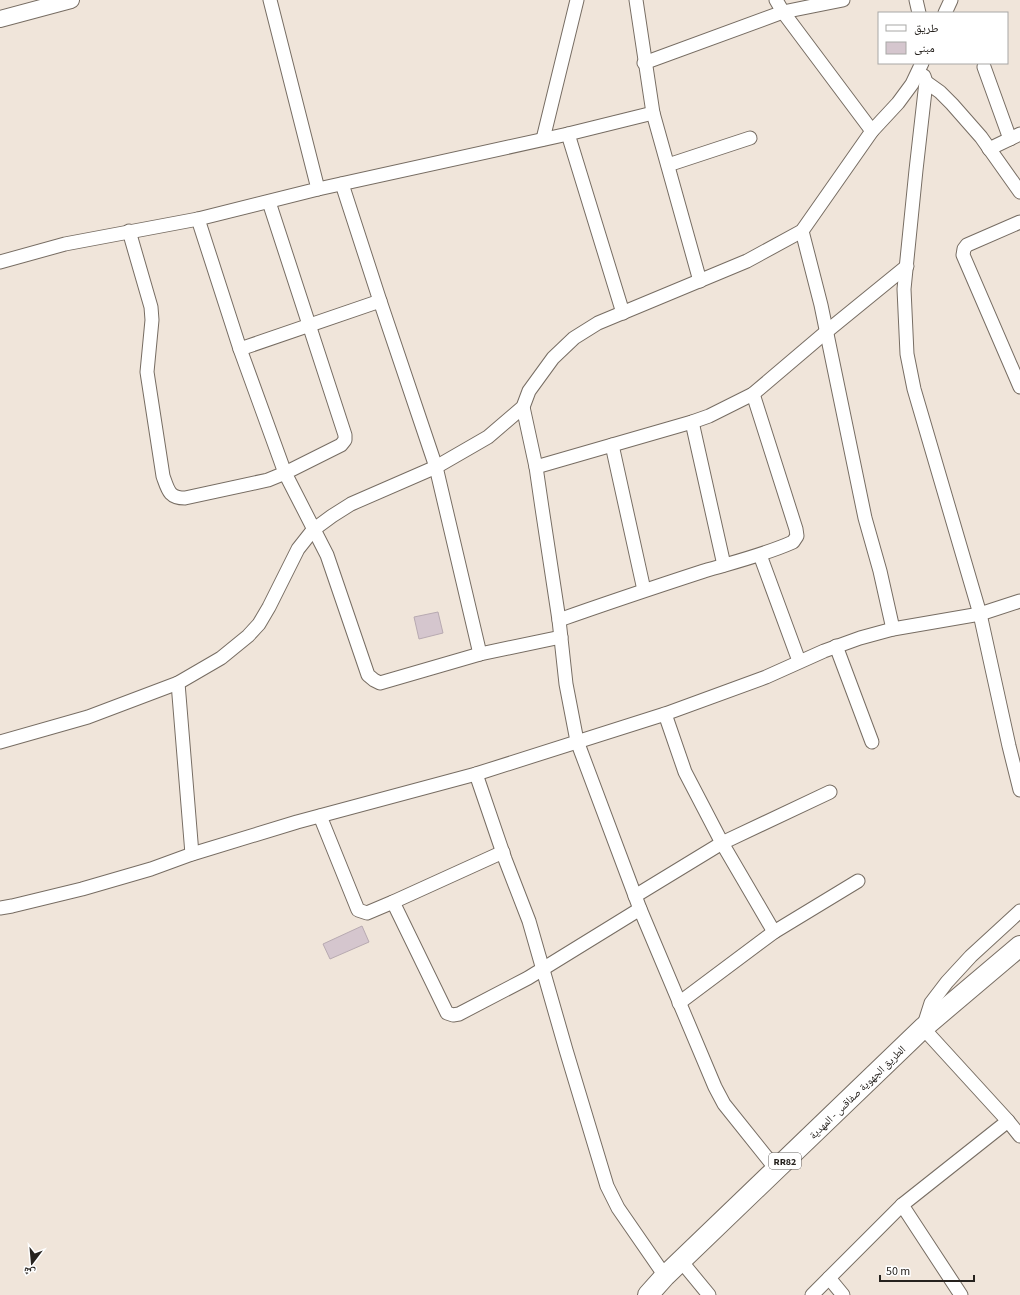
<svg xmlns="http://www.w3.org/2000/svg" width="1020" height="1295" viewBox="0 0 1020 1295" font-family="'Source Sans 3','Noto Naskh Arabic',sans-serif">
<style>
.building{fill:#d5c6ce;stroke:#b8aab1}
.lines{fill:none;stroke-linecap:round;stroke-linejoin:round}
.minor-casing{stroke:#776d63;stroke-width:15}
.tertiary-casing{stroke:#776d63;stroke-width:18}
.primary-casing{stroke:#776d63;stroke-width:22}
.minor{stroke:#fff;stroke-width:13}
.tertiary{stroke:#fff;stroke-width:16}
.primary{stroke:#fff;stroke-width:20}
.labels{text-anchor:middle;stroke-width:3;stroke-linejoin:round;paint-order:stroke}
.shield{fill:#fff;stroke:#676462;stroke-width:1}
.shield-label{font-size:10px;font-weight:bold;fill:#26221e}
.street-label{font-size:11px;fill:#26221e;stroke:#fff}
</style>
<rect width="100%" height="100%" fill="#f0e5da"/>
<g class="building">
<polygon points="438,612 443,633 419,639 414,617"/>
<polygon points="362,926 369,942 330,959 323,944"/>
</g>
<g class="lines">
<defs>
<g id="minor">
<polyline points="636,0 653,113 700,281"/>
<polyline points="776,0 783,12 872,131"/>
<polyline points="916,0 919,13"/>
<polyline points="945,13 951,0"/>
<polyline points="644,63 783,12 843,0"/>
<polyline points="984,67 1010,139"/>
<polyline points="924,76 926,82 940,92 952,104 981,137 1020,192"/>
<polyline points="926,82 916,170 904,289 907,354 914,389 980,614 1009,746 1020,790"/>
<polyline points="568,134 623,313"/>
<polyline points="543,139 577,0"/>
<polyline points="989,149 1020,134"/>
<polyline points="668,165 750,138"/>
<polyline points="342,184 380,301 436,467 480,654 561,637"/>
<polyline points="318,189 568,134 653,113"/>
<polyline points="269,202 345,435 345,440 341,445 285,473 327,555 368,675 374,680 380,683 480,654"/>
<polyline points="1020,222 967,245 964,249 963,255 1020,387"/>
<path d="M 129,231 L 151,307 L 152,320 L 147,372 L 163,476 C 168,490 169,498 185,498 L 268,480 L 285,473 L 240,349 L 198,219"/>
<polyline points="802,231 821,305 865,518 880,571 893,629"/>
<polyline points="0,262 65,244 198,219 318,189 270,0"/>
<polyline points="240,349 380,301"/>
<polyline points="523,407 536,467 542,508 559,620 566,684 577,741 640,909 715,1087 724,1104 776,1169"/>
<polyline points="692,422 724,565"/>
<polyline points="612,445 644,590"/>
<polyline points="536,467 692,422 709,416 753,394 826,332 907,266"/>
<polyline points="760,555 799,661"/>
<path d="M 559,620 C 607,603 655,587 704,571 C 734,562 764,555 793,542 L 797,536 L 796,529 L 753,394"/>
<polyline points="836,646 872,742"/>
<polyline points="178,683 192,854"/>
<polyline points="665,714 685,772 722,843 774,932"/>
<polyline points="0,742 88,717 178,683 221,658 248,636 259,624 269,607 298,549 313,530 332,516 351,504 436,467 488,437 523,407 529,391 553,358 574,338 598,323 747,261 802,231 872,131 898,103 912,84 922,63"/>
<polyline points="476,774 505,859 529,921 566,1050 607,1186 618,1208 665,1276"/>
<polyline points="320,816 358,910 367,913 393,902"/>
<polyline points="503,852 393,902 447,1013 453,1015 459,1014 528,978 640,909"/>
<polyline points="635,896 722,843 830,792"/>
<polyline points="0,908 12,906 82,889 151,869 192,854 297,822 476,774 665,714 766,677 824,651 860,638 893,629 980,614 1020,601"/>
<polyline points="679,1003 774,932 858,881"/>
<polyline points="1008,1121 1020,1136"/>
<polyline points="902,1205 961,1295"/>
<polyline points="681,1261 709,1295"/>
<polyline points="829,1278 843,1295"/>
<polyline points="812,1295 902,1205 1008,1121 923,1028 931,1003 947,982 971,956 1020,911"/>
</g>
<polyline id="tertiary" points="0,19 71,0"/>
<polyline id="primary" points="648,1295 665,1276 923,1028 1020,946"/>
</defs>
<use href="#minor" class="minor-casing"/>
<use href="#tertiary" class="tertiary-casing"/>
<use href="#primary" class="primary-casing"/>
<use href="#minor" class="minor"/>
<use href="#tertiary" class="tertiary"/>
<use href="#primary" class="primary"/>
</g>
<g class="labels">
<rect class="shield" x="769" y="1153" width="32" height="16" rx="3"/>
<g class="shield-label">
<text x="785" y="1165">RR82</text>
</g>
<g class="street-label">
<text transform="translate(857 1092) rotate(-44)" y="4">الطريق الجهوية صفاقس - المهدية</text>
</g>
</g>
<rect x="878" y="12" width="130" height="52" fill="#ffffff" stroke="#a8a7a5"/>
<rect x="886" y="25" width="20" height="6" fill="#ffffff" stroke="#a8a7a5"/>
<text x="914" y="32" font-size="12" fill="#26221e">طريق</text>
<rect x="886" y="42" width="20" height="12" fill="#d5c6ce" stroke="#a8a7a5"/>
<text x="914" y="52" font-size="12" fill="#26221e">مبنى</text>
<g transform="translate(32 1263) rotate(196)" stroke="#ffffff" stroke-width="3" paint-order="stroke">
<path d="M0-3L7 15L0 10L-7 15Z" fill="#26221e"/>
<text y="-6" font-size="11" font-weight="bold" text-anchor="middle" fill="#26221e">ش</text>
</g>
<path d="M880 1275v6h94v-6" fill="none" stroke="#26221e" stroke-width="2"/>
<text x="886" y="1275" font-size="12" fill="#26221e" stroke="#ffffff" stroke-width="3" paint-order="stroke">50 m</text>
</svg>
